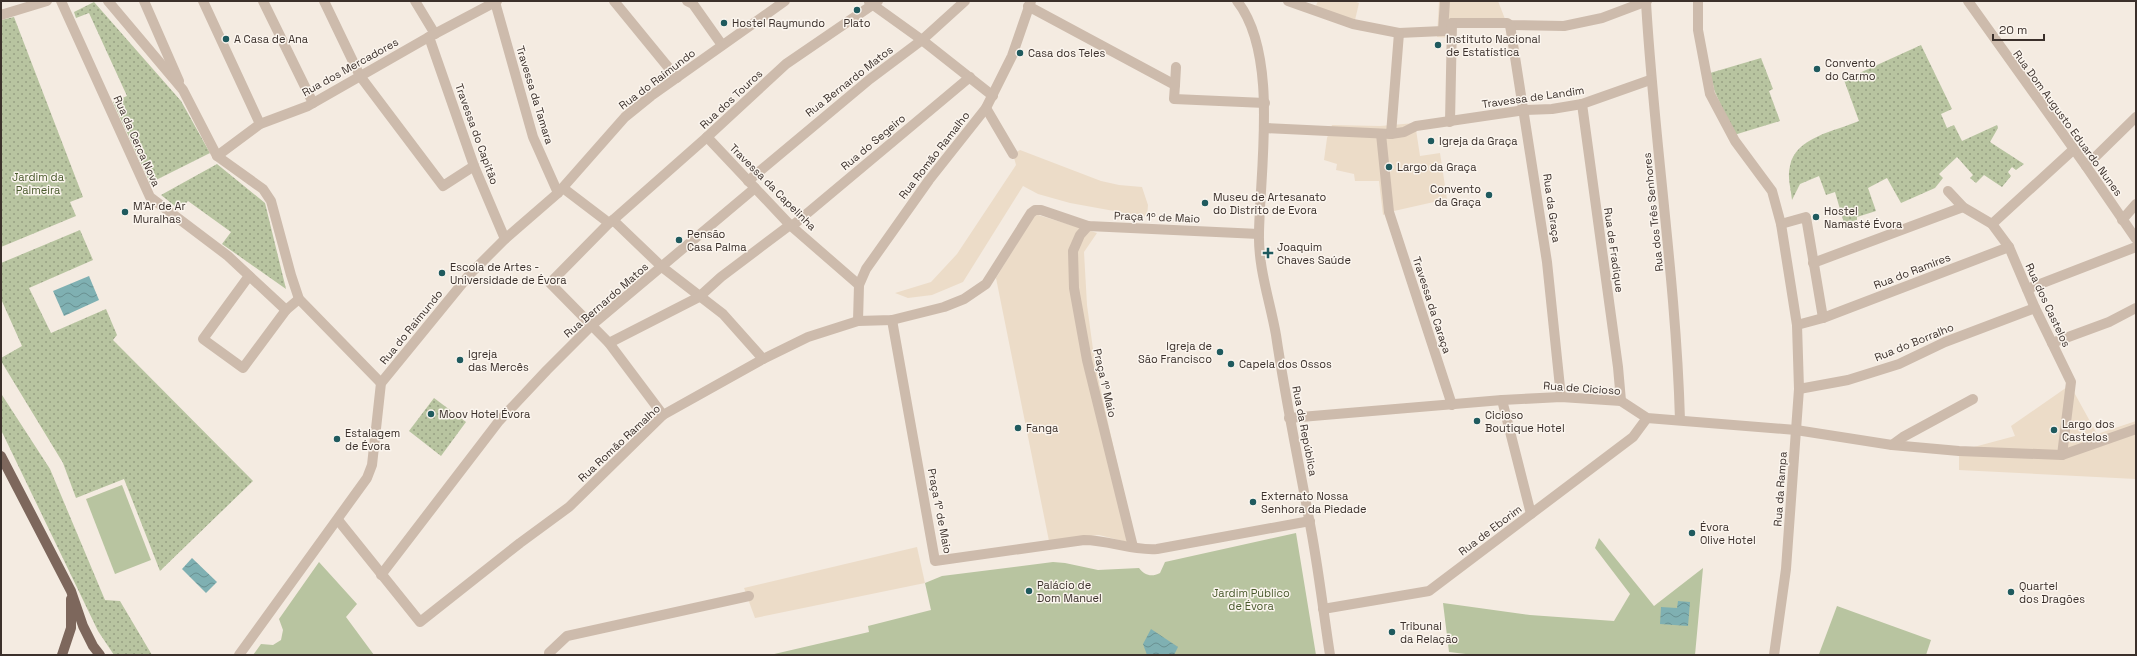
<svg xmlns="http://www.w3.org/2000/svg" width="2137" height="656" viewBox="0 0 2137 656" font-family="'Space Grotesk',sans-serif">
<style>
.grass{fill:url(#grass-dots)}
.park{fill:#b8c4a0}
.plaza{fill:#ecdcc8}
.water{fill:url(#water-waves)}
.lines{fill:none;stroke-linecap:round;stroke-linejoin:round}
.minor{stroke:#cdbbac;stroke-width:10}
.major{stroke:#7d675c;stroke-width:10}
.poi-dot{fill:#1f5a5e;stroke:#fbf5ee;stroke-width:1.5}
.labels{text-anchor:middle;stroke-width:3;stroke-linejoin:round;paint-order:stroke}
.poi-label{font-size:11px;fill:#3b302b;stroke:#fbf5ee;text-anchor:start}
.street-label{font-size:11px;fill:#3b302b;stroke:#fbf5ee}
.park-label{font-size:11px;fill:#4a5a2e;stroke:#fbf5ee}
</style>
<defs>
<pattern id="grass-dots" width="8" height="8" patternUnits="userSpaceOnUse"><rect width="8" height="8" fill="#b8c4a0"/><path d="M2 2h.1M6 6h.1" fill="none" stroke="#97a083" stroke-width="1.8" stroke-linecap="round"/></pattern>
<pattern id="water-waves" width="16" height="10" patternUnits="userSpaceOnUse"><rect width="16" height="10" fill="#7fb0b2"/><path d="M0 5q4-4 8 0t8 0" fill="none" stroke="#699091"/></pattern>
</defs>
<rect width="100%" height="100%" fill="#f4ebe1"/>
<g class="grass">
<polygon points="94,2 181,101 210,153 150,183 113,102 127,96 89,13 76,18 74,12"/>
<polygon points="14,17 83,197 70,202 76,216 1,247 1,20"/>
<path d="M 1921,45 L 1952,109 L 1941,114 L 1947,128 L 1954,125 L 1962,141 L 1997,125 L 1998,128 L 1990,142 L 2024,164 L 2016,170 L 2012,167 L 2008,172 L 2011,176 L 2002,187 L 1984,175 L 1976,183 L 1970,178 L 1973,175 L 1957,157 L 1939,174 L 1943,178 L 1935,188 L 1901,203 L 1887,178 L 1868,188 L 1876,211 L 1857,217 L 1857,220 L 1844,223 L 1835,192 L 1826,195 L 1819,176 L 1800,184 L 1792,200 C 1791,189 1787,177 1790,166 C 1795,137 1836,131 1859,121 L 1844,80 Z"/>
<polygon points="1761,58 1773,89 1769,91 1780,121 1734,135 1715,92 1710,73"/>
<polygon points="217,164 265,203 286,289 222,244 231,232 188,201 180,210 161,195"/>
<polygon points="80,230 93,260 29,288 51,333 106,309 117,335 113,340 253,481 160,571 124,479 76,498 63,463 1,361 1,358 22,346 1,299 1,263"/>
<polygon points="2,395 50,469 105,600 120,601 152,655 114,655 98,631 1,430"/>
<polygon points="434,398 466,422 441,456 409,431"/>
</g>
<g class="park">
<polygon points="122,485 151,560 115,574 86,499"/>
<path d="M 1296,533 L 1316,655 L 770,655 L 869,632 L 868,626 L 931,610 L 925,583 L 942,576 L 1053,562 L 1065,563 L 1098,570 L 1139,568 C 1145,576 1152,577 1160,573 L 1165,562 Z"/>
<polygon points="1599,538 1654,606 1703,568 1695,655 1474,655 1449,652 1443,603 1530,615 1614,621 1630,594 1595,548"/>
<polygon points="319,562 357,604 346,617 374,655 253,655 261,644 273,645 281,640 283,630 279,619"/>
<polygon points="1837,606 1931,640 1926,655 1819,654"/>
</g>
<g class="plaza">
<polygon points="1318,1 1353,1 1359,3 1355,20 1314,10"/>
<polygon points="1439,1 1498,1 1505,19 1456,27 1456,38 1437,37"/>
<polygon points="1415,123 1420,156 1440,153 1447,199 1394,211 1383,215 1379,181 1355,181 1354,174 1336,170 1337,164 1324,160 1327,138 1332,125 1380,126"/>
<polygon points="1020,150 1101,181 1119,185 1142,187 1148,205 1147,217 1070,203 1038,194 1023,186 963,282 932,295 908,298 895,293 931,282 957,254 1016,165 1013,154"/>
<polygon points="1035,214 1097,233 1084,252 1087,305 1095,364 1135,544 1099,535 1049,541 996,278"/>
<polygon points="2070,385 2097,434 2136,421 2136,479 1959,470 1959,451 2015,436 2011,426"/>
<polygon points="917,547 925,583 755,618 744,588"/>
</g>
<g class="water">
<polygon points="89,276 99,300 64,316 53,291"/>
<polygon points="192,558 217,582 206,593 182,569"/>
<polygon points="1678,601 1690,602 1688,626 1660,624 1661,607 1677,608"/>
<polygon points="1151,629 1178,647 1174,655 1147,655 1143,644"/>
</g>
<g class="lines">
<g class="minor">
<polyline points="61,1 150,197 228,256 286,310 299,299"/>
<polyline points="108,1 183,90 217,156 263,189 271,201 291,275 299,299 381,383"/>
<polyline points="144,1 179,81"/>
<polyline points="203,1 260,124"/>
<polyline points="263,1 313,103"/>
<polyline points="324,1 360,76 443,186 474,166"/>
<polyline points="415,1 435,34"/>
<polyline points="614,1 677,78"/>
<polyline points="687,1 693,4 722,45"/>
<path d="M 1237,1 C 1279,54 1260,168 1259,233 C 1258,268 1270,301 1276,335 C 1285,397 1298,458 1309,519 C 1318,564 1323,610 1330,655"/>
<polyline points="1288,1 1353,24 1399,33 1443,31 1452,23 1507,23 1510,25 1564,26 1602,18 1647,1"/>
<polyline points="1698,1 1698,30 1710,94 1735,141 1772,191 1781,224 1797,325 1799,389 1796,430 1786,569 1774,655"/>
<polyline points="1968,1 2086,166 2136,239"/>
<polyline points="495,2 533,137 558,193"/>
<polyline points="869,2 922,40 993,96"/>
<path d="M 1646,2 C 1654,142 1676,280 1680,420"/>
<polyline points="1028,6 1175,85 1174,99 1265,103"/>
<polyline points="1,15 47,1"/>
<polyline points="1510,25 1547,262 1561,397"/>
<polyline points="1443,31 1445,1"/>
<polyline points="429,37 474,166 505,239"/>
<polyline points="1175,85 1176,67"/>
<polyline points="1582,104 1618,367 1621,401"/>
<polyline points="986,108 1013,154"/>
<polyline points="1450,122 1452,23"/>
<polyline points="1264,128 1391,134 1404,132 1416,126 1525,110 1552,109 1582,104 1650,80"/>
<polyline points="1381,134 1389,212 1452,405"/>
<polyline points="1391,134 1399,33"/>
<polyline points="707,137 790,225 859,285"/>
<polyline points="217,156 260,124 308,106 427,38 497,1"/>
<polyline points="2086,166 2136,117"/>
<polyline points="748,181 870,79 922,40 965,1"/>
<polyline points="563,188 609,223 613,220 662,267 723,314 763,359"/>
<polyline points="1948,191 1963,207 1992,224 2009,247 2035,308 2071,382 2062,455"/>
<polyline points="613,220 707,137 786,64 878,1"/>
<polyline points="2122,220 2136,204"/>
<polyline points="609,223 550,283 609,343 663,415"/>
<polyline points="1781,224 1806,217 1823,318"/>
<polyline points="1992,224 2074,149"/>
<polyline points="792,226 970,77"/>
<polyline points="1088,226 1080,235 1073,251 1074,288 1087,360 1133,547"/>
<polyline points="1813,263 1963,207"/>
<polyline points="249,276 203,339 243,368 286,310"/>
<polyline points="2027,289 2136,247"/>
<path d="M 892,320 L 935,561 L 1084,540 C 1109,540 1132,551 1157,549 L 1310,521"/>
<polyline points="858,321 859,285 866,269 929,180 986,108 1012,56 1031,1"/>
<polyline points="1797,325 1823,318 2009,247"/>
<polyline points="609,343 699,297 721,277 790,225"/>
<polyline points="2052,343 2109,322 2136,308"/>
<polyline points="1799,389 1848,380 1899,364 1945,342 2035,308"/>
<polyline points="1502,400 1531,514"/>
<polyline points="1289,418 1502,400 1561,397 1621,401 1647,418 1796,430 1892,445 1959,451 2062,455 2136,429"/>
<polyline points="1892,445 1903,437 1973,399"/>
<polyline points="338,520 420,622 520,543 569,507 663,415 763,359 808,337 858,321 892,320 944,307 964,299 986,284 1031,213 1035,210 1041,210 1088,226 1259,234"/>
<polyline points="381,575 499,421 547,370 592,325 755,188"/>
<polyline points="1323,609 1429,591 1633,437 1647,418"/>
<polyline points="549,653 567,636 749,596"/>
<polyline points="239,655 367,478 372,465 381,383 470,274 505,239 558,193 625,117 651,96 785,1"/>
</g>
<g class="major">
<polyline points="1,456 71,591 83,626 93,646 100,655"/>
<polyline points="62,655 71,628 71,599"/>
</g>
</g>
<g class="poi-dot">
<circle cx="857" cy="10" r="4"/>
<circle cx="724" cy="23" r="4"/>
<circle cx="226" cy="39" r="4"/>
<circle cx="1438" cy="45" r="4"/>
<circle cx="1020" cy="53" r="4"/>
<circle cx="1817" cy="69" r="4"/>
<circle cx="1431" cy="141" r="4"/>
<circle cx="1389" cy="167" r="4"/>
<circle cx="1489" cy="195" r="4"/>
<circle cx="1205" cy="203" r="4"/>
<circle cx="125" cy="212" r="4"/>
<circle cx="1816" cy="217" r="4"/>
<circle cx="679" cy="240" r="4"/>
<path d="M1266 247h4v4h4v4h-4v4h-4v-4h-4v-4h4z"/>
<circle cx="442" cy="273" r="4"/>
<circle cx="1220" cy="352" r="4"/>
<circle cx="460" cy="360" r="4"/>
<circle cx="1231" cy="364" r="4"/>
<circle cx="431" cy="414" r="4"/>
<circle cx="1477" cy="421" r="4"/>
<circle cx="1018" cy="428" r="4"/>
<circle cx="2054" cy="430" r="4"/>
<circle cx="337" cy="439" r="4"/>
<circle cx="1253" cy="502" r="4"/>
<circle cx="1692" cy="533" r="4"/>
<circle cx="1029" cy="591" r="4"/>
<circle cx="2011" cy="592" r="4"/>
<circle cx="1392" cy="632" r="4"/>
</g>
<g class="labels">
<g class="poi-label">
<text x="732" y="27">Hostel Raymundo</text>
<text x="857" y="27" text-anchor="middle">Plato</text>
<text x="234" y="43">A Casa de Ana</text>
<text x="1446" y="43">Instituto Nacional<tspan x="1446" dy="13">de Estatística</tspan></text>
<text x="1028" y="57">Casa dos Teles</text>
<text x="1825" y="67">Convento<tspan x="1825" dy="13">do Carmo</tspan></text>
<text x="1439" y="145">Igreja da Graça</text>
<text x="1397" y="171">Largo da Graça</text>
<text x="1481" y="193" text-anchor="end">Convento<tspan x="1481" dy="13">da Graça</tspan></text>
<text x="1213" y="201">Museu de Artesanato<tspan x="1213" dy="13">do Distrito de Evora</tspan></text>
<text x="133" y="210">M'Ar de Ar<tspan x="133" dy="13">Muralhas</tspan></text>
<text x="1824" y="215">Hostel<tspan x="1824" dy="13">Namasté Évora</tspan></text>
<text x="687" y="238">Pensão<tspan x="687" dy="13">Casa Palma</tspan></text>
<text x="1277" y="251">Joaquim<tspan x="1277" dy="13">Chaves Saúde</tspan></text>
<text x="450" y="271">Escola de Artes -<tspan x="450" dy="13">Universidade de Évora</tspan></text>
<text x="1212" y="350" text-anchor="end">Igreja de<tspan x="1212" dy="13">São Francisco</tspan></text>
<text x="468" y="358">Igreja<tspan x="468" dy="13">das Mercês</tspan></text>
<text x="1239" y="368">Capela dos Ossos</text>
<text x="439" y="418">Moov Hotel Évora</text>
<text x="1485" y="419">Cicioso<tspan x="1485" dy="13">Boutique Hotel</tspan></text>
<text x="2062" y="428">Largo dos<tspan x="2062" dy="13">Castelos</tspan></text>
<text x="1026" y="432">Fanga</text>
<text x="345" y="437">Estalagem<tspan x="345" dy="13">de Évora</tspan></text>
<text x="1261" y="500">Externato Nossa<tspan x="1261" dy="13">Senhora da Piedade</tspan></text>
<text x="1700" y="531">Évora<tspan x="1700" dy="13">Olive Hotel</tspan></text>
<text x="1037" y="589">Palácio de<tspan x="1037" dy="13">Dom Manuel</tspan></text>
<text x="2019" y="590">Quartel<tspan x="2019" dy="13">dos Dragões</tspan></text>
<text x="1400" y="630">Tribunal<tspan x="1400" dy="13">da Relação</tspan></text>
</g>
<g class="street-label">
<text transform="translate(350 67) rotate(-29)" y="4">Rua dos Mercadores</text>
<text transform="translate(657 79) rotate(-37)" y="4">Rua do Raimundo</text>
<text transform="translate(849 81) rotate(-38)" y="4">Rua Bernardo Matos</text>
<text transform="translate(535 95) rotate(73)" y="4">Travessa da Tamara</text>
<text transform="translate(1533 97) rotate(-8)" y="4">Travessa de Landim</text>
<text transform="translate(731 99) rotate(-43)" y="4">Rua dos Touros</text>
<text transform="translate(2068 123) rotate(54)" y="4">Rua Dom Augusto Eduardo Nunes</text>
<text transform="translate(477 134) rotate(70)" y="4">Travessa do Capitão</text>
<text transform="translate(137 141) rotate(66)" y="4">Rua da Cerca Nova</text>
<text transform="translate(873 142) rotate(-40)" y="4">Rua do Segeiro</text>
<text transform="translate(934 155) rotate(-52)" y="4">Rua Romão Ramalho</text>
<text transform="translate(773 187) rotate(45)" y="4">Travessa da Capelinha</text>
<text transform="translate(1552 208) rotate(82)" y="4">Rua da Graça</text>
<text transform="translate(1653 212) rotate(-96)" y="4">Rua dos Três Senhores</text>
<text transform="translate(1157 217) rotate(2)" y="4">Praça 1º de Maio</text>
<text transform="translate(1614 250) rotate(82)" y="4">Rua de Fradique</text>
<text transform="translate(1912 271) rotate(-21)" y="4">Rua do Ramires</text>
<text transform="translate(606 300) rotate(-41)" y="4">Rua Bernardo Matos</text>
<text transform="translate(1432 305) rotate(72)" y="4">Travessa da Caraça</text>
<text transform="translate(2048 305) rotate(65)" y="4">Rua dos Castelos</text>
<text transform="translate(411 327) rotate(-51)" y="4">Rua do Raimundo</text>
<text transform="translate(1914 342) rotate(-22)" y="4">Rua do Borralho</text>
<text transform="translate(1105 383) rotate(77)" y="4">Praça 1º Maio</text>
<text transform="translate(1582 388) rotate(4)" y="4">Rua de Cicioso</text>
<text transform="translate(1305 431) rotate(79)" y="4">Rua da República</text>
<text transform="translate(619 443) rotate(-43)" y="4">Rua Romão Ramalho</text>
<text transform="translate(1780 489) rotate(-86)" y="4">Rua da Rampa</text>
<text transform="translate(940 511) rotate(79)" y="4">Praça 1º de Maio</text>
<text transform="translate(1490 530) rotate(-37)" y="4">Rua de Eborim</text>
</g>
<g class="park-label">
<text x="38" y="181">Jardim da<tspan x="38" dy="13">Palmeira</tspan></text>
<text x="1251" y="597">Jardim Público<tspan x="1251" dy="13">de Évora</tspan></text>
</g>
</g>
<rect width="2137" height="656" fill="none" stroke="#3b302b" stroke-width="4"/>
<path d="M1993 34v6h51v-6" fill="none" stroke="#3b302b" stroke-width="2"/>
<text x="1999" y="34" font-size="12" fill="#3b302b" stroke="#fbf5ee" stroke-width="3" paint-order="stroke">20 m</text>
</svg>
